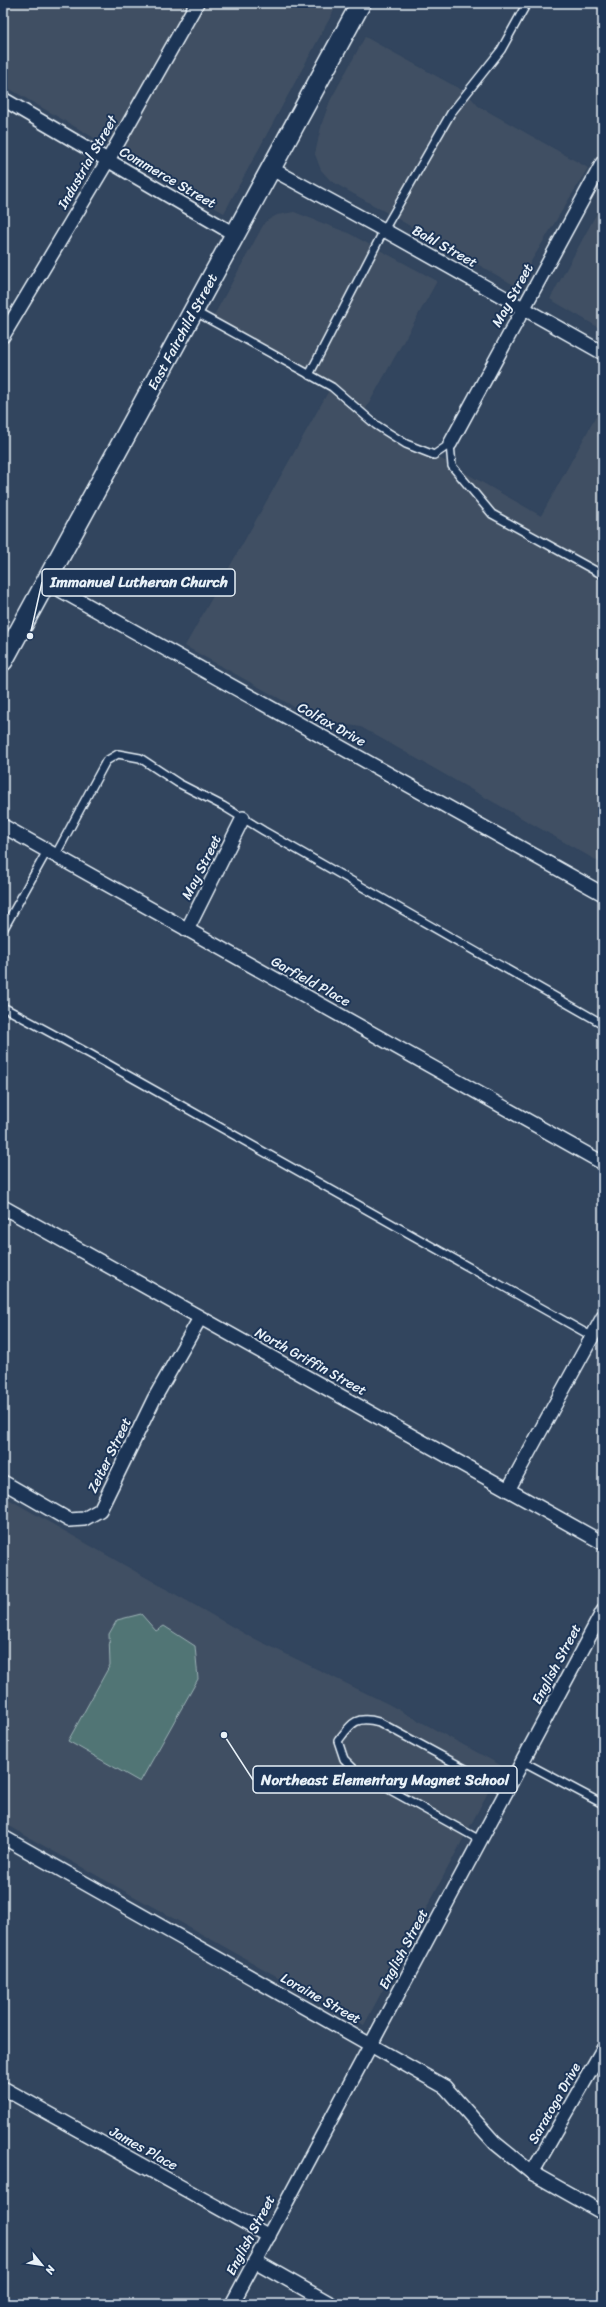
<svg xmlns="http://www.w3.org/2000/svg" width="606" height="2307" viewBox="0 0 606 2307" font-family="Sriracha,sans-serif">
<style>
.built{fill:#415063}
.green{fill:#517474;stroke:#9cb2b6}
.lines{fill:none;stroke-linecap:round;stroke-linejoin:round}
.lane-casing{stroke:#e8f1f8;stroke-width:10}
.street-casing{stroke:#e8f1f8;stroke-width:16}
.secondary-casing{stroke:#e8f1f8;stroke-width:22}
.lane{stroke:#1d3557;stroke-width:7}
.street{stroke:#1d3557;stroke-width:13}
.secondary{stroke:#1d3557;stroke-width:19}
.labels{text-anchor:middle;stroke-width:4;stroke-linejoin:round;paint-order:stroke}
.street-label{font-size:14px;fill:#e8f1f8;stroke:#1d3557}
.leader{fill:none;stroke:#e8f1f8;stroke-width:1.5}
.callout-dot{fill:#e8f1f8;stroke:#1d3557;stroke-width:1.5}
.callout{fill:#1d3557;stroke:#e8f1f8;stroke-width:1.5}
.callout-label{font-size:15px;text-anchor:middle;font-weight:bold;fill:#e8f1f8}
</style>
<rect width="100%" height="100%" fill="#32455e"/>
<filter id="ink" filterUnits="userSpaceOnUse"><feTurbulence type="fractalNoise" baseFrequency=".025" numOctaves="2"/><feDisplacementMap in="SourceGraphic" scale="8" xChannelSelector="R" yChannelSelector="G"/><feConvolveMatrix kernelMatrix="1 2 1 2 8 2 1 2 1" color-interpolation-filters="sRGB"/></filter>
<g filter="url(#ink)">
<g class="built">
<polygon points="3,3 338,3 224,213 3,85"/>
<polygon points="365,37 467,93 478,106 588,168 516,286 331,181 321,170 315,154 322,123 330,101"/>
<polygon points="603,202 603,330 550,299"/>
<polygon points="294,212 348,233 437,281 363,414 376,425 434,455 541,516 603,404 603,864 361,727 318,720 185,646 331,387 211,321 265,222 277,215"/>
<polygon points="3,1496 245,1634 388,1704 502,1766 364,2025 3,1823"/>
</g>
<polygon class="green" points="141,1614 156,1631 164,1626 195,1646 198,1679 140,1782 68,1741 110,1665 109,1634 117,1620"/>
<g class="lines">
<defs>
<g id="lane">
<polyline points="194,311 332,387 376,425 406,444 434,455 450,444 452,466 492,514 603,575"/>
<polyline points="309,375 384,230 451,113 501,50 527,3"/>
<polyline points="55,856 106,761 118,754 140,758 178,783 223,806 264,831 603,1024"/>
<polyline points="3,930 47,851"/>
<polyline points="3,1007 90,1054 593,1337"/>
<polyline points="522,1761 603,1804"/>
<path d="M 480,1840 L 356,1771 L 344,1759 L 338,1741 C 351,1724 355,1715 379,1722 L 506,1791"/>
</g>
<g id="street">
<polyline points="3,99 234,234"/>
<polyline points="270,168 384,230 603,353"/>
<polyline points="3,336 108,160 197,3"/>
<polyline points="450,444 603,162"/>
<polyline points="46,582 603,894"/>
<polyline points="3,826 603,1163"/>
<polyline points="187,930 243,818"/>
<polyline points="3,1207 603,1543"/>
<polyline points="3,1482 69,1520 84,1519 100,1510 154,1399 200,1318"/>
<polyline points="508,1490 603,1317"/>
<polyline points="3,1837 445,2087 495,2143 532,2173 603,2213"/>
<polyline points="3,2088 269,2236"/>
<polyline points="532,2173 603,2049"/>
<polyline points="255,2261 331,2304"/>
<polyline points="232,2304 603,1611"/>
</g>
<g id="secondary">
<path id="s1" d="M 3,661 L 361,3"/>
</g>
</defs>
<use href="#lane" class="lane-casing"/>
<use href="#street" class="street-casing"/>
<use href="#secondary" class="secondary-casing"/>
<use href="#lane" class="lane"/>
<use href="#street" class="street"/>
<use href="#secondary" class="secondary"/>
</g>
</g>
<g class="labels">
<g class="street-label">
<text transform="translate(87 162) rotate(-60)" y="5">Industrial Street</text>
<text transform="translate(168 177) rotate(30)" y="5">Commerce Street</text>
<text transform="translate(445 246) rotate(29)" y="5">Bahl Street</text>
<text transform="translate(512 295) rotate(-61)" y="5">May Street</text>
<text dy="5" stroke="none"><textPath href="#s1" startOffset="375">East Fairchild Street</textPath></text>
<text transform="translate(332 724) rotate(29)" y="5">Colfax Drive</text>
<text transform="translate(201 867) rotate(-63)" y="5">May Street</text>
<text transform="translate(311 981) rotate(29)" y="5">Garfield Place</text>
<text transform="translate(311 1361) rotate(29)" y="5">North Griffin Street</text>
<text transform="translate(109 1455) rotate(-64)" y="5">Zeiter Street</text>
<text transform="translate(556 1664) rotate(-62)" y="5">English Street</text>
<text transform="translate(403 1949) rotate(-62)" y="5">English Street</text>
<text transform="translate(321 1998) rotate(29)" y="5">Loraine Street</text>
<text transform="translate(554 2103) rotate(-60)" y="5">Saratoga Drive</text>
<text transform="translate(144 2148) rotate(29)" y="5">James Place</text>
<text transform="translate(250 2235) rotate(-62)" y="5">English Street</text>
</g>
</g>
<path class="leader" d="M30 636L42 582M224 1735L253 1780"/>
<g class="callout-dot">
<circle cx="30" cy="636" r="4"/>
<circle cx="224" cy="1735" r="4"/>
</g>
<g class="callout">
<rect x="42" y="569" width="193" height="27" rx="4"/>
<rect x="253" y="1766" width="264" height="27" rx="4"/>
</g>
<g class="callout-label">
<text x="139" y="587">Immanuel Lutheran Church</text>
<text x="385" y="1785">Northeast Elementary Magnet School</text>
</g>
<rect width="606" height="2307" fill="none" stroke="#1d3557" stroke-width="16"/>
<rect x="8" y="8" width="590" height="2291" fill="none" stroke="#e8f1f8" stroke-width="1.5" filter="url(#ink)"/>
<g transform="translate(42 2265) rotate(120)" stroke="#1d3557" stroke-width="3" paint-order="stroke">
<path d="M0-3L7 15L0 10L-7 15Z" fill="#e8f1f8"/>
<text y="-6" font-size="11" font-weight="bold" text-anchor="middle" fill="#e8f1f8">N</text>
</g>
</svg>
